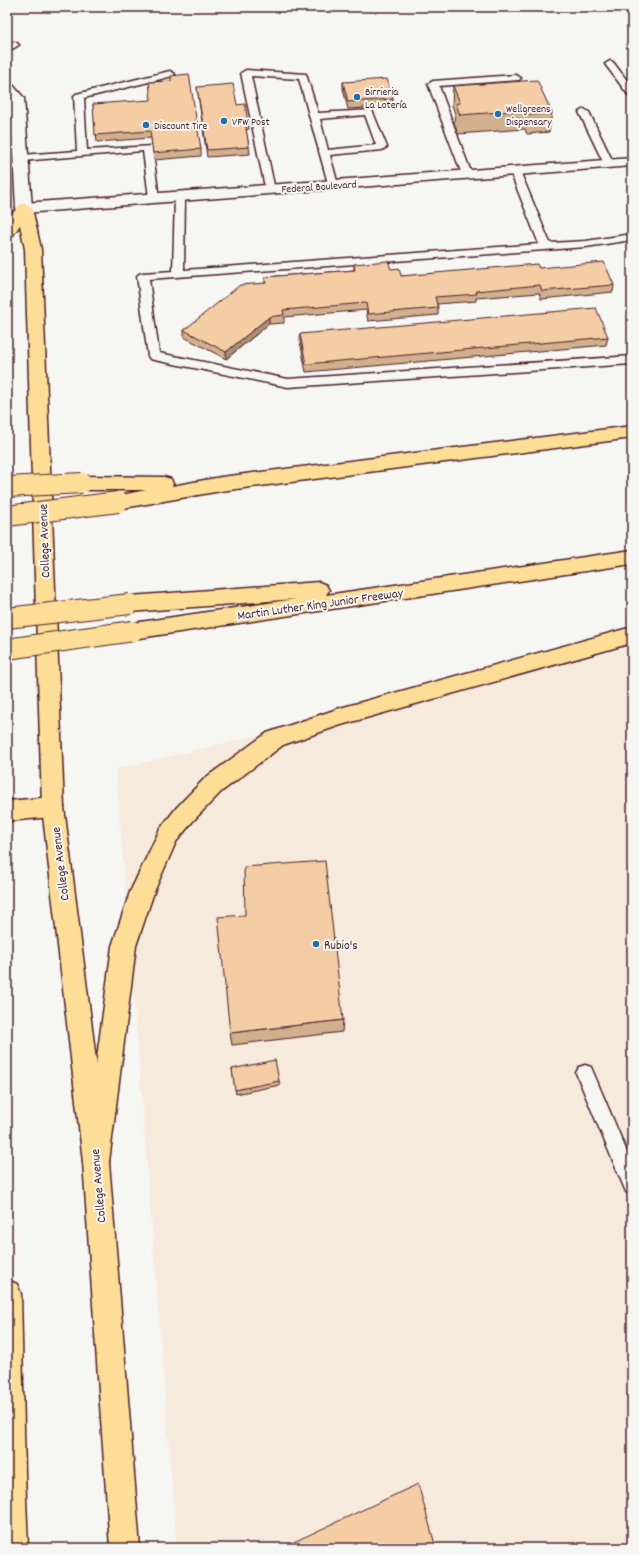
<svg xmlns="http://www.w3.org/2000/svg" width="639" height="1555" viewBox="0 0 639 1555" font-family="Dekko,sans-serif">
<style>
.built{fill:#f5eadb}
.lines{fill:none;stroke-linecap:round;stroke-linejoin:round}
.service-casing{stroke:#4a1f2b;stroke-width:3}
.minor-casing{stroke:#4a1f2b;stroke-width:3}
.secondary-casing{stroke:#4a1f2b;stroke-width:3}
.primary-casing{stroke:#4a1f2b;stroke-width:3}
.motorway-casing{stroke:#4a1f2b;stroke-width:3}
.service{fill:#f6f6f2;fill-rule:evenodd}
.minor{fill:#f6f6f2;fill-rule:evenodd}
.secondary{fill:#f6f6f2;fill-rule:evenodd}
.primary{fill:#fedd96;fill-rule:evenodd}
.motorway{fill:#fedd96;fill-rule:evenodd}
.motorway-bridge-casing{stroke:#4a1f2b;stroke-width:22;stroke-linecap:butt}
.motorway-bridge{stroke:#fedd96;stroke-width:20}
.wall{fill:#d2b08d;stroke:#4a1f2b}
.shaded-wall{fill:#ab9073;stroke:#4a1f2b}
.building{fill:#f4cda4;stroke:#4a1f2b}
.poi-dot{fill:#1f6fb2;stroke:#f6f6f2;stroke-width:1.5}
.labels{text-anchor:middle;stroke-width:4;stroke-linejoin:round;paint-order:stroke}
.far-poi-label{font-size:11px;fill:#4a1f2b;stroke:#f6f6f2;text-anchor:start}
.far-street-label{font-size:11px;fill:#4a1f2b;stroke:#f6f6f2}
.street-label{font-size:13px;fill:#4a1f2b;stroke:#f6f6f2}
.poi-label{font-size:13px;fill:#4a1f2b;stroke:#f6f6f2;text-anchor:start}
</style>
<rect width="100%" height="100%" fill="#f6f6f2"/>
<filter id="ink" filterUnits="userSpaceOnUse"><feTurbulence type="fractalNoise" baseFrequency=".025" numOctaves="2"/><feDisplacementMap in="SourceGraphic" scale="8" xChannelSelector="R" yChannelSelector="G"/><feConvolveMatrix kernelMatrix="1 2 1 2 8 2 1 2 1" color-interpolation-filters="sRGB"/></filter>
<g filter="url(#ink)">
<polygon class="built" points="632,647 632,1548 177,1548 116,769"/>
<g class="lines">
<defs>
<g id="service">
<polygon points="14,42 17,43 19,45 7,52 7,45"/>
<polygon points="610,61 613,62 632,87 632,97 629,96 605,64"/>
<path d="M 246,70 L 306,74 L 318,113 L 372,110 L 387,147 L 382,150 L 330,155 L 338,185 L 333,188 L 329,187 L 299,79 L 251,76 L 275,190 L 274,192 L 266,192 L 241,73 ZM 365,115 L 376,145 L 328,150 L 320,119 Z"/>
<polygon points="170,71 175,74 173,76 84,98 87,150 152,146 159,198 158,200 150,200 149,198 143,151 21,161 16,158 21,155 77,151 74,96 76,94"/>
<polygon points="516,75 521,78 519,80 439,86 472,175 471,177 463,177 428,84 433,81"/>
<polygon points="584,109 589,112 614,164 613,166 605,166 604,164 579,112"/>
<polygon points="7,116 23,124 24,126 19,129 7,123"/>
<polygon points="21,163 25,164 26,166 25,168 7,170 7,164"/>
<polygon points="515,168 520,171 550,243 586,241 632,234 632,240 586,247 149,279 159,353 288,379 632,356 632,364 288,387 154,360 150,359 148,356 137,276 139,274 143,273 173,271 175,196 176,194 180,193 185,196 184,270 539,244 510,171"/>
<polygon points="585,1065 591,1067 632,1164 632,1195 626,1192 576,1073 579,1067"/>
</g>
<polygon id="minor" points="7,83 12,84 24,98 32,208 29,211 24,213 19,211 16,208 10,99 7,96"/>
<polygon id="secondary" points="632,158 632,166 24,213 19,211 16,208 19,205 24,203"/>
<g id="primary">
<polygon points="24,203 29,205 32,208 41,249 64,807 109,1162 140,1548 110,1548 83,1162 42,807 25,249 20,225 13,235 7,237 7,221 19,205"/>
<polygon points="7,1280 17,1284 21,1294 25,1473 28,1548 7,1548"/>
</g>
<g id="motorway">
<polygon points="632,426 632,438 221,491 118,509 111,507 109,502 111,497 146,490 82,490 75,488 73,483 75,478 82,476 164,477 171,479 173,484 172,486 221,477"/>
<polygon points="632,550 632,564 133,639 126,637 123,631 126,625 133,623 295,599 130,612 123,609 120,604 123,599 130,596 319,582 326,585 329,590 326,595"/>
<polygon points="632,627 632,643 341,725 283,745 221,792 193,821 176,842 154,892 136,946 109,1162 105,1171 96,1175 87,1171 83,1162 112,946 130,892 160,829 177,807 205,778 267,733 340,708"/>
<polygon points="53,797 61,800 64,807 61,814 53,817 7,821 7,801"/>
</g>
</defs>
<use href="#service" class="service-casing"/>
<use href="#minor" class="minor-casing"/>
<use href="#secondary" class="secondary-casing"/>
<use href="#primary" class="primary-casing"/>
<use href="#motorway" class="motorway-casing"/>
<use href="#service" class="service"/>
<use href="#minor" class="minor"/>
<use href="#secondary" class="secondary"/>
<use href="#primary" class="primary"/>
<use href="#motorway" class="motorway"/>
<defs>
<g id="motorway-bridge">
<polyline points="7,487 82,483"/>
<polyline points="7,516 118,502"/>
<polyline points="7,618 130,604"/>
<polyline points="7,649 133,631"/>
</g>
</defs>
<use href="#motorway-bridge" class="motorway-bridge-casing"/>
<use href="#motorway-bridge" class="motorway-bridge"/>
</g>
<g class="wall">
<polygon points="343,82 393,99 393,106 348,109 343,89"/>
<polygon points="453,86 552,113 549,132 527,134 525,129 458,134 454,123 455,114 452,105"/>
<polygon points="197,87 237,105 248,122 249,129 246,130 249,147 250,154 207,157"/>
<polygon points="93,104 201,149 201,156 154,160 151,138 97,142"/>
<polygon points="354,264 391,269 401,276 539,268 614,285 613,292 541,299 539,293 476,298 476,301 437,304 438,308 438,315 368,321 366,310 284,317 284,323 269,324 226,359 184,337 184,330 265,283 265,277 354,270"/>
<polygon points="300,334 608,337 606,345 306,372 300,341"/>
<polygon points="343,1020 342,1032 232,1045 230,1033"/>
<polygon points="232,1069 279,1081 280,1085 236,1094"/>
</g>
<polygon class="shaded-wall" points="269,317 269,324 226,359 226,352"/>
<g class="building">
<polygon points="189,74 201,149 153,153 150,131 95,135 93,104 151,100 149,82 171,81 171,76"/>
<polygon points="387,79 393,99 348,102 343,82"/>
<polygon points="537,80 552,113 530,115 528,110 460,115 456,104 460,103 453,86"/>
<polygon points="233,84 237,105 245,104 248,122 245,122 249,147 207,150 197,87"/>
<polygon points="388,261 391,269 399,268 401,276 537,264 539,268 604,262 614,285 542,291 540,285 476,291 477,294 435,297 438,308 368,314 366,303 283,310 284,315 269,317 226,352 184,330 240,285 266,283 265,277 355,270 354,264"/>
<polygon points="596,308 608,337 306,364 300,334"/>
<polygon points="325,861 343,1020 230,1033 218,917 245,915 244,867"/>
<polygon points="275,1060 279,1081 235,1090 232,1069"/>
<polygon points="418,1484 436,1548 281,1548"/>
</g>
</g>
<g class="poi-dot">
<circle cx="357" cy="97" r="4"/>
<circle cx="498" cy="114" r="4"/>
<circle cx="224" cy="121" r="4"/>
<circle cx="146" cy="125" r="4"/>
<circle cx="316" cy="944" r="4"/>
</g>
<g class="labels">
<g class="far-poi-label">
<text x="365" y="95">Birrieria<tspan x="365" dy="13">La Lotería</tspan></text>
<text x="506" y="112">Wellgreens<tspan x="506" dy="13">Dispensary</tspan></text>
<text x="232" y="125">VFW Post</text>
<text x="154" y="129">Discount Tire</text>
</g>
<g class="far-street-label">
<text transform="translate(319 186) rotate(-4)" y="4">Federal Boulevard</text>
</g>
<g class="street-label">
<text transform="translate(43 541) rotate(-92)" y="5">College Avenue</text>
<text transform="translate(320 603) rotate(-8)" y="5">Martin Luther King Junior Freeway</text>
<text transform="translate(59 864) rotate(-97)" y="5">College Avenue</text>
<text transform="translate(97 1186) rotate(-95)" y="5">College Avenue</text>
</g>
<g class="poi-label">
<text x="324" y="949">Rubio's</text>
</g>
</g>
<rect width="639" height="1555" fill="none" stroke="#f6f6f2" stroke-width="24"/>
<rect x="12" y="12" width="615" height="1531" fill="none" stroke="#4a1f2b" stroke-width="1.5" filter="url(#ink)"/>
</svg>
